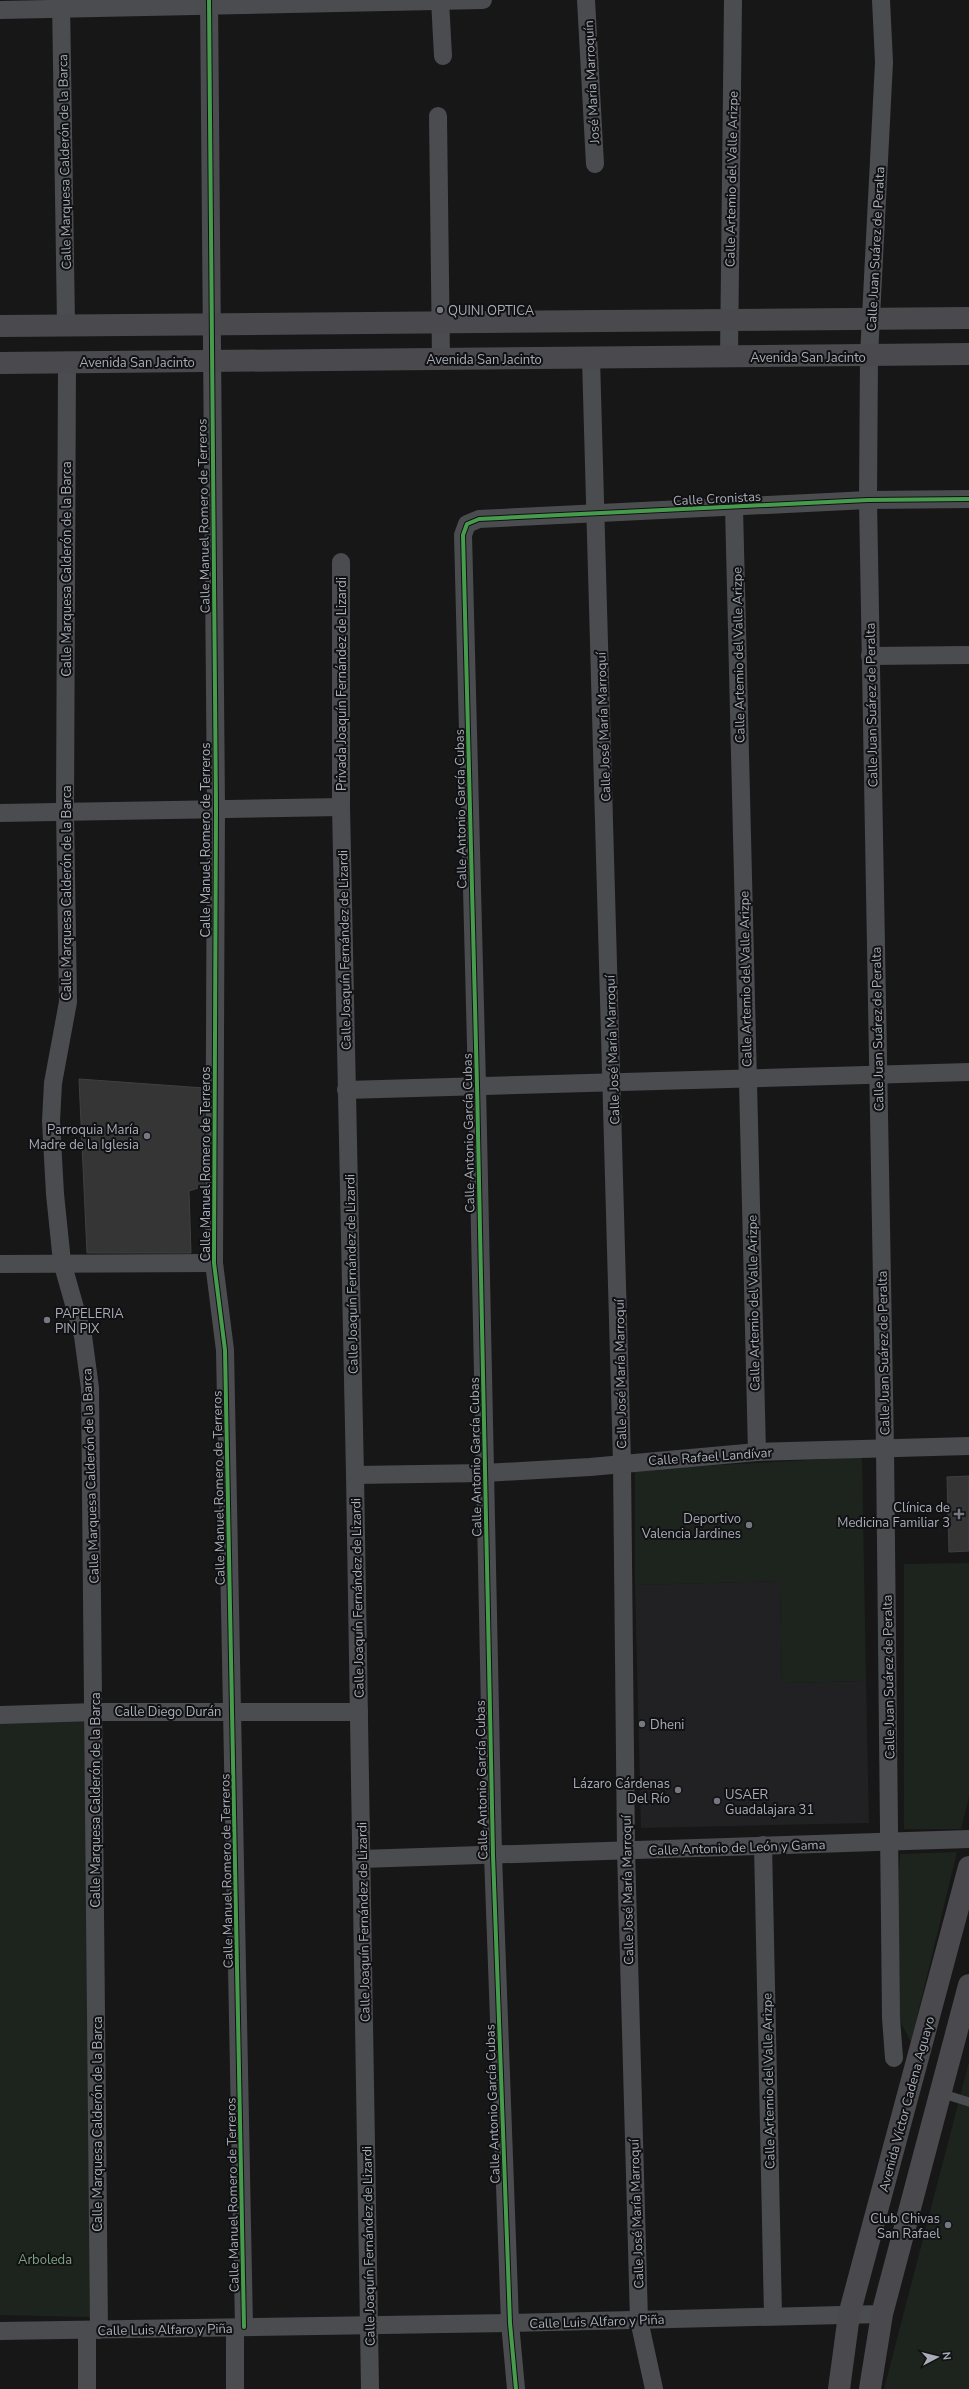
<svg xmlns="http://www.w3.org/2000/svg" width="969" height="2389" viewBox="0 0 969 2389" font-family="'Nunito Sans',sans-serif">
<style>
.built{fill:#212123}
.green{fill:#1d241e}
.building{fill:#353536;stroke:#3f4043}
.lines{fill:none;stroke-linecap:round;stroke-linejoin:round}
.lane{stroke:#4b4c50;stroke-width:9}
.street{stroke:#4b4c50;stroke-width:18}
.secondary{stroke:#4a4a4e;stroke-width:22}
.cycleway-casing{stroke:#111113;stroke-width:6}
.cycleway{stroke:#469c4c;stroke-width:4}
.poi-dot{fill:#757880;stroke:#111113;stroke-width:1.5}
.labels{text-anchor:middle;stroke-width:4;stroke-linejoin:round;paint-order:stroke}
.street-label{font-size:13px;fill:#a8adb8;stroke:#111113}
.poi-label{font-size:13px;fill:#a8adb8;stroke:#111113;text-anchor:end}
.park-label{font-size:13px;fill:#7fa381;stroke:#111113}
</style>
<rect width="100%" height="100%" fill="#171717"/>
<polygon class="built" points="780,1581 782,1683 866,1681 869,1823 641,1828 635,1585"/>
<g class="green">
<polygon points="862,1457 866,1681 782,1683 780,1581 635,1585 635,1470"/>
<polygon points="969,1563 969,1797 961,1829 904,1829 904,1564"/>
<polygon points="88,1719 90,2317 0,2315 0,1723"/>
<polygon points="957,1852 911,2042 898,2017 893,1977 900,1854"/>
<polygon points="969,2062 969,2389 884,2389"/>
</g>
<g class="building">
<polygon points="79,1079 204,1088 204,1186 189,1191 191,1253 87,1253"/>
<polygon points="969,1476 969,1551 949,1552 947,1477"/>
</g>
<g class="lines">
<polyline class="lane" points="940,2093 969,2102"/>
<g class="street">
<polyline points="61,0 66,324"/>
<polyline points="209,0 216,808 214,1263 225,1350 244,2327"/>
<polyline points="440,0 443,56"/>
<polyline points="586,0 595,164"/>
<polyline points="881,0 884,62 869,356 868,500 885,1449 891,2018 894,2058"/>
<polyline points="0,10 483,0"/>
<polyline points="438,116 441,359"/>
<polyline points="729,357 733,0"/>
<polyline points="591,358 622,1463 626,1851 639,2320 654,2389"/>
<polyline points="67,362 65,811 68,1002 53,1083 51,1121 55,1194 62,1262 83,1336 90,1388 99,2330"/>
<polyline points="734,507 757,1452"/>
<polyline points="341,562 341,807 355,1475 370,2389"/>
<polyline points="870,656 969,655"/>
<polyline points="0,813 341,807"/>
<polyline points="346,1090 969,1072"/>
<polyline points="0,1264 214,1263"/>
<polyline points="355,1475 485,1473 590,1467 757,1452 969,1446"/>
<polyline points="0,1715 95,1712 359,1712"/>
<polyline points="763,1845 773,2316"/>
<polyline points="361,1859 969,1839"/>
<polyline points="0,2331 510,2323 882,2314"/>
<polyline points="87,2331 87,2389"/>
<polyline points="235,2389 235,2328"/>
<polyline points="516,2389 510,2323 493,1855 477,1085 463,535 467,524 479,519 868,500 969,499"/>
</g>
<g class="secondary">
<polyline points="0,326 969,318"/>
<polyline points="0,363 969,354"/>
<polyline points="839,2389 849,2315 969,1867"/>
<polyline points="870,2389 882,2314 969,1985"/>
</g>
<defs>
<g id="cycleway">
<polyline points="209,0 216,808 214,1263 225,1350 244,2327"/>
<polyline points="516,2389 510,2323 493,1855 477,1085 463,535 467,524 479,519 868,500 969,499"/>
</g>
</defs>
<use href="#cycleway" class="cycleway-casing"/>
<use href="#cycleway" class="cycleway"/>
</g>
<g class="poi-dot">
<circle cx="440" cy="310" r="4"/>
<circle cx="147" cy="1136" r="4"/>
<circle cx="47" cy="1320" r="4"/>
<path d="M957 1508h4v4h4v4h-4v4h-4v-4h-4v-4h4z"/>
<circle cx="749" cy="1525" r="4"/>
<circle cx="642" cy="1724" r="4"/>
<circle cx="678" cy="1790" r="4"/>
<circle cx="717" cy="1801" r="4"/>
<circle cx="948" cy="2225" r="4"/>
</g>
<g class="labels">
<g class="street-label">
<text transform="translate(591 82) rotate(-93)" y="5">José María Marroquín</text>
<text transform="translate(64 162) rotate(-91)" y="5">Calle Marquesa Calderón de la Barca</text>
<text transform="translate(731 179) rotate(-89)" y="5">Calle Artemio del Valle Arizpe</text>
<text transform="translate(875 249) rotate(-87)" y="5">Calle Juan Suárez de Peralta</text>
<text x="808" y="362">Avenida San Jacinto</text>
<text x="484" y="364">Avenida San Jacinto</text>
<text x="137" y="367">Avenida San Jacinto</text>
<text transform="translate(717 498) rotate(-3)" y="5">Calle Cronistas</text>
<text transform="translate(203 516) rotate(-91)" y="5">Calle Manuel Romero de Terreros</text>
<text transform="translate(66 569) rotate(-90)" y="5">Calle Marquesa Calderón de la Barca</text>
<text transform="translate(738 655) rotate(-91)" y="5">Calle Artemio del Valle Arizpe</text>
<text transform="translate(341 684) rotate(-90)" y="5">Privada Joaquín Fernández de Lizardi</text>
<text transform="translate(871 705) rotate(-91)" y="5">Calle Juan Suárez de Peralta</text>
<text transform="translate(603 727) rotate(-92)" y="5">Calle José María Marroquí</text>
<text transform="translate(460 809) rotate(-91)" y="5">Calle Antonio García Cubas</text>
<text transform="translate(205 840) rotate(-90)" y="5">Calle Manuel Romero de Terreros</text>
<text transform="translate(66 893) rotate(-90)" y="5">Calle Marquesa Calderón de la Barca</text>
<text transform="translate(344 950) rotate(-91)" y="5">Calle Joaquín Fernández de Lizardi</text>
<text transform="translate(745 979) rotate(-91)" y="5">Calle Artemio del Valle Arizpe</text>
<text transform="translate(877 1029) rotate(-91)" y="5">Calle Juan Suárez de Peralta</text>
<text transform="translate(612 1050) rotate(-92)" y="5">Calle José María Marroquí</text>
<text transform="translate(468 1133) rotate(-91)" y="5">Calle Antonio García Cubas</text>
<text transform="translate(205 1164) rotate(-90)" y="5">Calle Manuel Romero de Terreros</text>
<text transform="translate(351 1274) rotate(-91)" y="5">Calle Joaquín Fernández de Lizardi</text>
<text transform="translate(753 1303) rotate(-91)" y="5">Calle Artemio del Valle Arizpe</text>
<text transform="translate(883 1353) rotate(-91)" y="5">Calle Juan Suárez de Peralta</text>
<text transform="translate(620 1374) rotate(-91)" y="5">Calle José María Marroquí</text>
<text transform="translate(710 1456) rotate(-4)" y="5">Calle Rafael Landívar</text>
<text transform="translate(475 1457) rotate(-91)" y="5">Calle Antonio García Cubas</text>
<text transform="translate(90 1476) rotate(-92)" y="5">Calle Marquesa Calderón de la Barca</text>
<text transform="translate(218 1488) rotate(-91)" y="5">Calle Manuel Romero de Terreros</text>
<text transform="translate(357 1598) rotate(-91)" y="5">Calle Joaquín Fernández de Lizardi</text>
<text transform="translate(888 1677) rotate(-91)" y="5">Calle Juan Suárez de Peralta</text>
<text x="168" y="1716">Calle Diego Durán</text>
<text transform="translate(481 1780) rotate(-91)" y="5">Calle Antonio García Cubas</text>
<text transform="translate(95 1800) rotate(-90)" y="5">Calle Marquesa Calderón de la Barca</text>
<text transform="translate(737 1847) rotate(-2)" y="5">Calle Antonio de León y Gama</text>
<text transform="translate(226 1871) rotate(-91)" y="5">Calle Manuel Romero de Terreros</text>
<text transform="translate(627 1890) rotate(-91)" y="5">Calle José María Marroquí</text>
<text transform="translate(363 1922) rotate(-91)" y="5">Calle Joaquín Fernández de Lizardi</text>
<text transform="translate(768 2081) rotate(-91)" y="5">Calle Artemio del Valle Arizpe</text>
<text transform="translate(492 2104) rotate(-92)" y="5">Calle Antonio García Cubas</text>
<text transform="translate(906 2104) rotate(-75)" y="5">Avenida Víctor Cadena Aguayo</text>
<text transform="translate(97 2124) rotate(-90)" y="5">Calle Marquesa Calderón de la Barca</text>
<text transform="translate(232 2195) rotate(-91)" y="5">Calle Manuel Romero de Terreros</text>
<text transform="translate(636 2214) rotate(-92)" y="5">Calle José María Marroquí</text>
<text transform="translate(368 2246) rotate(-91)" y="5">Calle Joaquín Fernández de Lizardi</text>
<text transform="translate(597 2321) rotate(-2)" y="5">Calle Luis Alfaro y Piña</text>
<text transform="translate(165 2329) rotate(-1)" y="5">Calle Luis Alfaro y Piña</text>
</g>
<g class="poi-label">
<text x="448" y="315" text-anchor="start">QUINI OPTICA</text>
<text x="139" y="1134">Parroquia María<tspan x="139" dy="15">Madre de la Iglesia</tspan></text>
<text x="55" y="1318" text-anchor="start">PAPELERIA<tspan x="55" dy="15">PIN PIX</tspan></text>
<text x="950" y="1512">Clínica de<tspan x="950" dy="15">Medicina Familiar 3</tspan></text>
<text x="741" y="1523">Deportivo<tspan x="741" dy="15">Valencia Jardines</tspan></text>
<text x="650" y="1729" text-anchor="start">Dheni</text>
<text x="670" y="1788">Lázaro Cárdenas<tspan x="670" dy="15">Del Río</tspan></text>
<text x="725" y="1799" text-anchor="start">USAER<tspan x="725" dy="15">Guadalajara 31</tspan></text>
<text x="940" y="2223">Club Chivas<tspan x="940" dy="15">San Rafael</tspan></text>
</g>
<g class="park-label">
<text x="45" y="2264">Arboleda</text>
</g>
</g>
<g transform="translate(937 2357) rotate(83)" stroke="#111113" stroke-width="3" paint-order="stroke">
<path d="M0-3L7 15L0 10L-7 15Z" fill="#a8adb8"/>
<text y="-6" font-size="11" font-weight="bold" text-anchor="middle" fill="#a8adb8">N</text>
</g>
</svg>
